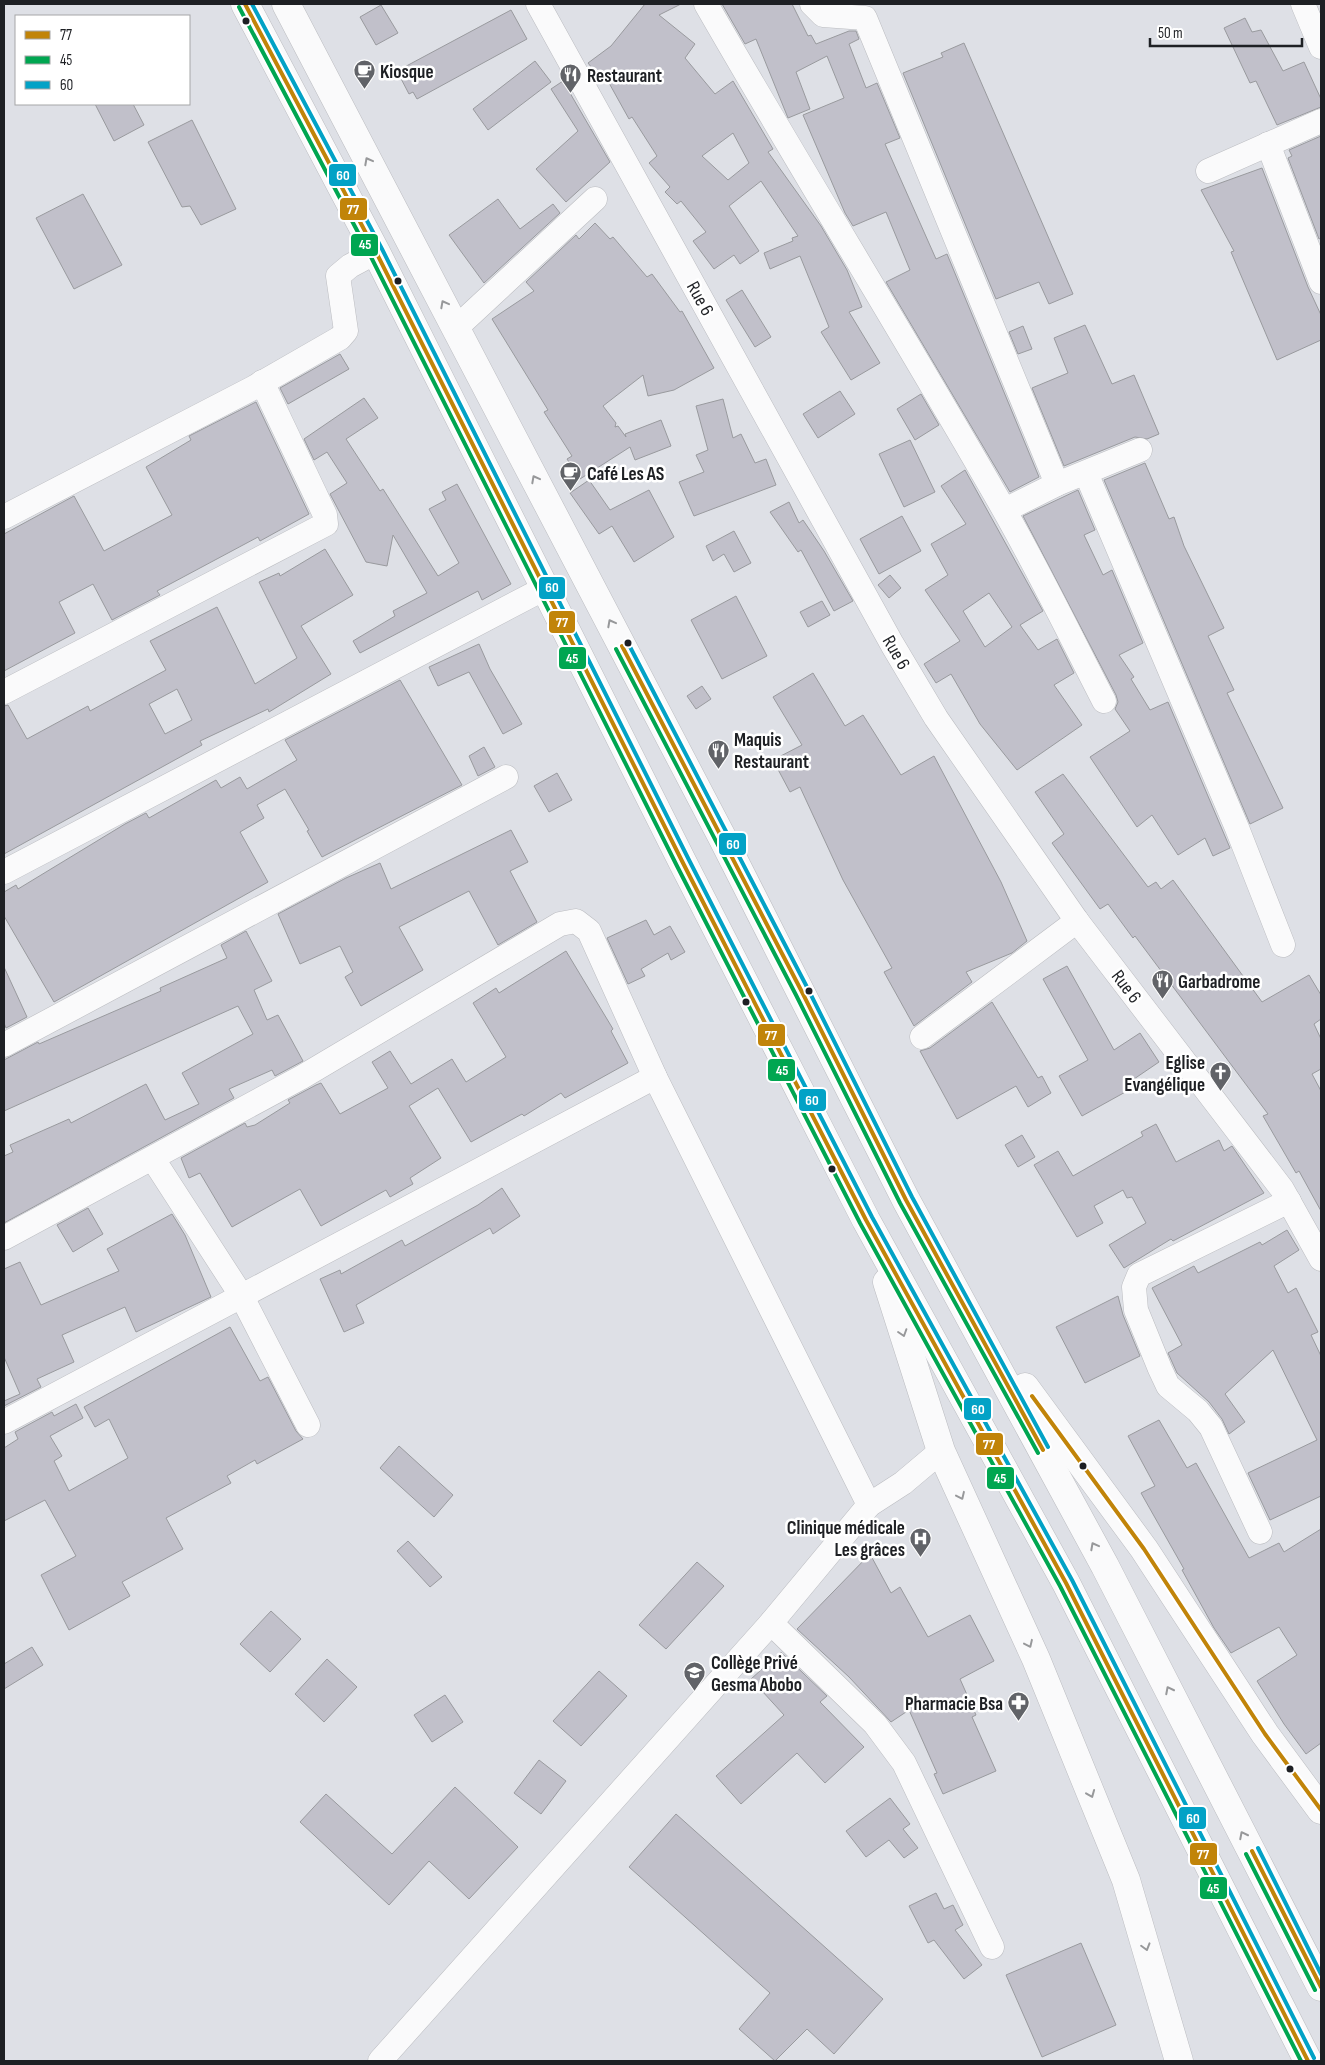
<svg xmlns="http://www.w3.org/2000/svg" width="1325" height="2065" viewBox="0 0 1325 2065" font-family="'Sofia Sans Condensed',sans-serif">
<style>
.building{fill:#c1c0ca;stroke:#999a9e;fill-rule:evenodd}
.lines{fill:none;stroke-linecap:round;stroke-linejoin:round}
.minor-casing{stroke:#bbbcc0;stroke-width:25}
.primary-casing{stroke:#bbbcc0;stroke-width:29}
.minor{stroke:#fafafb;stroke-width:24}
.primary{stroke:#fafafb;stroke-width:28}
.bus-1-casing{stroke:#fff;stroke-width:8}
.bus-2-casing{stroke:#fff;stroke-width:8}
.bus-3-casing{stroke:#fff;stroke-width:8}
.bus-1{stroke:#c18409;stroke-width:4}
.bus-2{stroke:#00a651;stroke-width:4}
.bus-3{stroke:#02a2c6;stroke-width:4}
.oneway{stroke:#97989a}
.bus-dot{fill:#1e2024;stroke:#fff;stroke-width:2}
.labels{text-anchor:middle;stroke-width:5;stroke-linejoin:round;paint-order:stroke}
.poi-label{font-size:19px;font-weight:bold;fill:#1e2024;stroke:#fff;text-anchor:start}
.street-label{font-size:19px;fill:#1e2024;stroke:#fff}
.line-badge{stroke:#fff;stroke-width:2}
.badge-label{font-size:14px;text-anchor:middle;font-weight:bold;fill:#fff}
</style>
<rect width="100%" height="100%" fill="#dee0e6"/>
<g class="building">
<path d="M 645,4 L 681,4 L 659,15 L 695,44 L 685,58 L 715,94 L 733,81 L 773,149 L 768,152 L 821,226 L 847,270 L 862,307 L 849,312 L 880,363 L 851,380 L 821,332 L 829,327 L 800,256 L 770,269 L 764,253 L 793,241 L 792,238 L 798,236 L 761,181 L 729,206 L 759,251 L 740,264 L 734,255 L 714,269 L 693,241 L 706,232 L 681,201 L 677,204 L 665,192 L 670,187 L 649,163 L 657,156 L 632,117 L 629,119 L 604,74 L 599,77 L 588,63 L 611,46 ZM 733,133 L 749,163 L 728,180 L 702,156 Z"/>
<polygon points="722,4 792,4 808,36 811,35 816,44 849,31 856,31 859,39 849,44 866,88 877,83 900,138 885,144 936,259 947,254 1039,477 1010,492 886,282 910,270 886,212 853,226 845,213 803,115 844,98 827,56 796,72 810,109 788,118 756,39 745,44"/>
<polygon points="381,5 398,33 376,45 360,17"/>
<polygon points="511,10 527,39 417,99 413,92 409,94 397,71"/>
<polygon points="1245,18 1252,32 1261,30 1283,71 1304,62 1321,99 1321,107 1277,125 1256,81 1250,83 1224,28"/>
<polygon points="964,43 1073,294 1049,304 1039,282 996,299 903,73 943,57 941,53"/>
<polygon points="535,61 551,82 488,130 473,109"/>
<polygon points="563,81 610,162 566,202 536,169 578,131 551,89"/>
<polygon points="95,104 133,104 144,125 114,141"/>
<polygon points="192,120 236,209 201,225 190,206 182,207 148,142"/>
<polygon points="1321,136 1321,238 1319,239 1288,158 1292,156 1289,150"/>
<polygon points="1262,168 1308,287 1321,315 1321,340 1277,360 1231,252 1234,251 1201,190"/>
<polygon points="83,194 122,265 74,289 36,218"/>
<polygon points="498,199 520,229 553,204 560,213 484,283 449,235"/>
<polygon points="595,223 610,239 613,237 647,277 652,274 680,312 682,311 714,368 674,390 648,396 643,375 603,406 616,423 615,427 618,426 626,437 625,434 661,420 671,446 635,460 630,447 580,479 567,459 572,456 544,412 548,410 492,319 534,291 526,282 576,235 579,239"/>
<polygon points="742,290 771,337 755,347 726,300"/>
<polygon points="1085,325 1112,384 1134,375 1159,434 1147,439 1135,437 1064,466 1032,388 1068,373 1054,338"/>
<polygon points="1023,326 1032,349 1018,354 1009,332"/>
<polygon points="340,354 349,369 288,404 280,388"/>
<polygon points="840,391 855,414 818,438 803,414"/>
<polygon points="921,394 939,425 915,440 897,409"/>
<polygon points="364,398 378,418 346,439 380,491 383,489 438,576 459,563 429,509 446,500 442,492 457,484 511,584 482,600 478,591 360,653 353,641 395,616 393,611 427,593 393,535 387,566 366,562 330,494 347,483 327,452 314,460 304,439"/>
<polygon points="723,399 733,438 741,434 755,463 766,459 776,485 694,516 679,482 704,472 696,455 708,450 696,406"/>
<polygon points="256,402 309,514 260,541 258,537 157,591 160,595 112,620 93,584 59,602 75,633 4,671 4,534 74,496 104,551 172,515 146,467 191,440 189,436"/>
<polygon points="910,440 935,492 904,507 879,454"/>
<polygon points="1145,463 1169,519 1174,517 1184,546 1224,628 1208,636 1234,690 1227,693 1283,808 1250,824 1104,480"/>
<path d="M 965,470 L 1043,611 L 1020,625 L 1038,650 L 1057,639 L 1074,673 L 1054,685 L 1082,725 L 1017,770 L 980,724 L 951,674 L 936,683 L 924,664 L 960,641 L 925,590 L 948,575 L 931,544 L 966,524 L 941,486 ZM 989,593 L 1012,627 L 985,647 L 963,611 Z"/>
<polygon points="589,480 610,510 649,490 674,537 634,562 612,526 599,534 570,493"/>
<polygon points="1078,490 1095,530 1084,535 1103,575 1112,570 1143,643 1119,655 1134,677 1131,679 1150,710 1168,702 1230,848 1213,856 1205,838 1178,855 1152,815 1137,827 1090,757 1130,731 1115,709 1118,702 1116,695 1023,516"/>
<polygon points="789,502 799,523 803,520 824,551 853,601 834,611 801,550 798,552 770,512"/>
<polygon points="902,516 921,551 879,574 860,539"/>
<polygon points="734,531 751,563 734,572 724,554 713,561 706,546"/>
<path d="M 325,549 L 353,595 L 301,626 L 331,674 L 269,712 L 268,709 L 200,741 L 202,745 L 4,854 L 4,706 L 8,705 L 27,739 L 88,706 L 90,711 L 166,670 L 150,641 L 217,607 L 255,684 L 297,658 L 259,582 L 279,573 L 280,576 ZM 177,689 L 192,720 L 165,734 L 149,704 Z"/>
<polygon points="890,575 901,588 889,598 878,585"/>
<polygon points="736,596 767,656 722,679 691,620"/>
<polygon points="822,601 830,615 808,627 800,612"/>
<polygon points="479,644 490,669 522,724 503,734 469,672 438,686 429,667"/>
<polygon points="813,673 845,726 863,715 901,775 934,756 1001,882 1027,941 1012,953 966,972 972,982 914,1026 884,972 892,968 843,880 800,787 790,792 773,760 802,745 773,697"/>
<polygon points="400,680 462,785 322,857 307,831 309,830 285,789 257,805 264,818 240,832 268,882 54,1002 4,916 4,892 16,885 18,889 125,824 146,813 149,818 216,780 221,788 240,777 247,789 297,760 285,740"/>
<polygon points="702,686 711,699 696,709 687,696"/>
<polygon points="484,747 495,767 478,776 469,756"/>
<polygon points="557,773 572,800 549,812 534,786"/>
<polygon points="1063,774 1148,887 1156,882 1161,889 1173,880 1262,1002 1309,975 1321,995 1321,1019 1314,1024 1321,1039 1321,1069 1312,1074 1321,1091 1321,1211 1299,1171 1296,1173 1263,1116 1268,1114 1135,936 1133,938 1108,904 1100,909 1052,843 1064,834 1035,792"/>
<polygon points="511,830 528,862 510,871 537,922 498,945 469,891 399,927 423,970 361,1006 345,977 353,972 340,946 300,964 278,914 346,878 380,863 391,889"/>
<polygon points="646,920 654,935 670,926 685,952 671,960 668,953 641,969 645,976 628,984 607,938"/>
<polygon points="246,931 272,981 254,990 267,1020 278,1015 303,1061 275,1076 272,1070 229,1089 234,1098 4,1223 4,1156 13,1152 10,1145 69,1119 71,1123 146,1084 165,1120 199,1104 182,1073 253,1034 238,1006 4,1111 4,1060 38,1042 39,1044 161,991 160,988 227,958 221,945"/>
<polygon points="566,951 613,1029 611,1031 628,1063 565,1098 561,1093 524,1116 522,1114 471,1142 438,1088 409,1106 441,1158 410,1178 413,1184 390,1197 386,1190 321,1226 300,1189 232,1227 200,1173 189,1178 181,1158 245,1123 247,1127 255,1125 290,1103 288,1100 316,1085 321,1083 340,1114 388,1088 372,1062 390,1051 411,1084 452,1059 466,1082 506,1057 473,1003 496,988 499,993"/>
<polygon points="1067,966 1114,1050 1140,1033 1159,1062 1134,1079 1138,1085 1082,1116 1059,1076 1088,1060 1043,979"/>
<polygon points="4,967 27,1017 6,1028 4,1023"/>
<polygon points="992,1002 1038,1078 1042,1076 1051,1093 1028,1107 1016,1086 957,1119 920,1051 930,1048"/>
<polygon points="1156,1124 1176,1162 1219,1140 1224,1151 1232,1146 1264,1193 1173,1241 1171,1239 1124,1268 1109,1245 1146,1223 1132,1197 1127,1198 1123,1190 1094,1206 1103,1223 1077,1237 1034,1165 1058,1151 1073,1176 1143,1136 1141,1132"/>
<polygon points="1022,1135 1035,1157 1018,1167 1005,1145"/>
<polygon points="502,1188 520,1216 493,1234 490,1228 356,1305 364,1323 344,1332 320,1279 340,1270 341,1274 402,1240 405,1246 478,1205"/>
<polygon points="88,1208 103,1234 73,1252 57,1225"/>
<polygon points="172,1214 185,1235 211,1297 136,1332 125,1307 62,1335 74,1362 37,1379 41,1387 4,1406 4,1401 20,1394 4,1357 4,1269 20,1262 41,1305 119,1271 107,1249"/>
<polygon points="1287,1230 1299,1250 1274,1266 1288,1293 1296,1288 1318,1332 1311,1335 1321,1356 1321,1496 1270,1520 1248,1473 1317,1440 1273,1350 1225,1394 1245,1422 1229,1434 1222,1419 1209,1402 1177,1373 1168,1353 1182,1345 1152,1288 1194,1266 1198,1273 1260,1242 1262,1245"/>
<polygon points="1118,1296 1123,1315 1140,1356 1085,1383 1056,1327"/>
<polygon points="230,1327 260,1381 268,1377 296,1431 303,1439 257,1464 255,1460 227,1476 231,1483 166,1518 183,1549 122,1582 130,1596 69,1630 41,1575 76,1556 45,1500 4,1521 4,1448 18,1439 15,1432 52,1412 54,1416 76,1404 83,1418 50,1436 62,1456 54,1461 69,1491 128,1458 109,1419 95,1427 84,1407"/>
<polygon points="1159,1420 1187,1468 1196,1463 1249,1558 1279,1543 1284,1552 1321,1529 1321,1743 1306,1754 1284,1724 1257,1681 1297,1655 1279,1627 1231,1653 1214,1628 1182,1570 1184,1569 1141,1493 1155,1486 1128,1436"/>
<polygon points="399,1446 453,1495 434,1517 380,1468"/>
<polygon points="408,1541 442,1577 430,1587 397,1551"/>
<polygon points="870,1554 891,1593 900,1587 928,1637 970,1615 994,1661 960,1679 976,1715 972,1717 996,1771 943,1794 934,1774 937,1773 909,1710 891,1722 849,1677 797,1629"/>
<polygon points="697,1562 724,1586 666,1649 639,1625"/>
<polygon points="271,1611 301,1639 270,1672 240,1644"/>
<polygon points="32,1647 43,1665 4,1689 4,1664"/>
<polygon points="781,1652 827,1696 820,1702 864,1747 825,1783 797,1753 741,1804 716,1776 784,1715 751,1679"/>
<polygon points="327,1659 357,1687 324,1722 295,1694"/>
<polygon points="599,1671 627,1696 581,1746 553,1721"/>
<polygon points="445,1695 463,1722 432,1742 414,1715"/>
<polygon points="539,1760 566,1781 541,1814 514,1793"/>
<polygon points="455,1787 518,1847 469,1899 429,1861 389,1905 300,1822 326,1794 392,1854"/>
<polygon points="890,1798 910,1824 903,1829 918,1848 904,1858 889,1840 866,1857 846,1831"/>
<polygon points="676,1814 883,1999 834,2054 807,2029 775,2061 739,2029 770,1993 629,1867"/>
<polygon points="936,1893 944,1909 953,1905 963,1925 955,1930 982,1965 964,1979 934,1940 928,1943 909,1906"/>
<polygon points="1081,1943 1116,2025 1042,2057 1006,1975"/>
</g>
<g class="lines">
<defs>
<g id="minor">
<polyline points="538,4 892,644 936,718 1077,921 1282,1189 1321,1259"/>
<path d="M 706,4 C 803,173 906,338 1003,508 C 1039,571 1071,637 1104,701"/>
<polyline points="812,4 823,15 865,18 1057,484"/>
<polyline points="1303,4 1321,47"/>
<polyline points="1268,144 1321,282"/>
<polyline points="1208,171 1321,121"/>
<polyline points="456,328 595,199"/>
<polyline points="1086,473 1237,828 1283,945"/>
<polyline points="1005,510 1057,484 1140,450"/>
<polyline points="4,517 253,388 340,338 346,331 338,276 350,266 376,252"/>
<polyline points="4,692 326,524 325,515 262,382"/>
<polyline points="4,872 545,588"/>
<polyline points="922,1037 1077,921"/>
<polyline points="4,1045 506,777"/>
<polyline points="153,1159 241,1295 308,1425"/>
<polyline points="4,1238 302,1077 560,924 576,921 589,931 655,1077 869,1505"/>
<polyline points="4,1422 655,1077"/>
<polyline points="1260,1532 1211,1427 1198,1411 1168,1386 1160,1369 1136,1310 1134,1287 1139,1275 1289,1201"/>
<polyline points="771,1623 875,1724 904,1763 992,1947"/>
<polyline points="380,2061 771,1623 869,1505 903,1483 941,1451"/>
</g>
<g id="primary">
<polyline points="245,4 376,252 683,863 866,1220 1066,1583 1308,2061"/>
<polyline points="286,4 723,839 906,1200 1105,1566 1321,1987"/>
<polyline points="887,1282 941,1451 1036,1659 1126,1880 1179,2061"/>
<polyline points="1025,1387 1144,1549 1265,1734 1321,1810"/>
</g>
</defs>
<use href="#minor" class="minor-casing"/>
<use href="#primary" class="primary-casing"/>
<use href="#minor" class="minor"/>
<use href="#primary" class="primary"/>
<defs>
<g id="bus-1">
<polyline points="245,4 376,252 683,863 866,1220 1066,1583 1308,2061"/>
<polyline points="622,646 802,992 906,1200 1043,1450"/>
<polyline points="1032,1396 1144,1549 1265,1734 1321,1810"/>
<polyline points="1252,1851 1321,1987"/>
</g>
<g id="bus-2">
<polyline points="239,7 370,255 677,866 860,1223 1060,1586 1301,2061"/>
<polyline points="616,649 796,995 900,1203 1038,1453"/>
<polyline points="1246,1854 1315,1990"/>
</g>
<g id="bus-3">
<polyline points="252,4 382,249 689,860 872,1217 1072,1580 1314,2058"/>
<polyline points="628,643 808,989 912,1197 1048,1447"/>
<polyline points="1258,1848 1321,1974"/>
</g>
</defs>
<use href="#bus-1" class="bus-1-casing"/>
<use href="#bus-2" class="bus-2-casing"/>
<use href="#bus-3" class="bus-3-casing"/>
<use href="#bus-1" class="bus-1"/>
<use href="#bus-2" class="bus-2"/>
<use href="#bus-3" class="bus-3"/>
</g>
<defs><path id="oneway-chevron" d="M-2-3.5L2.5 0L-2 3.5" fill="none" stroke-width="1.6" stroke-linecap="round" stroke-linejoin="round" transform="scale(1.25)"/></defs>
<g class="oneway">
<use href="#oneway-chevron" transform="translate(368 161) rotate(-118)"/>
<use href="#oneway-chevron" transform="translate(444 304) rotate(-118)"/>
<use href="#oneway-chevron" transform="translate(535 479) rotate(-118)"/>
<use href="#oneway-chevron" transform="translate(611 623) rotate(-118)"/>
<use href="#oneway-chevron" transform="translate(903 1333) rotate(72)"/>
<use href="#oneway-chevron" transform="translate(961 1496) rotate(65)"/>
<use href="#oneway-chevron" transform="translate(1094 1546) rotate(-118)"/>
<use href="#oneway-chevron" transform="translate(1029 1644) rotate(65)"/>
<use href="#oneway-chevron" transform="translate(1169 1690) rotate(-117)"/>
<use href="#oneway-chevron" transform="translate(1091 1794) rotate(68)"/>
<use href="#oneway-chevron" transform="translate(1243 1835) rotate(-117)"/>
<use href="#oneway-chevron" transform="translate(1146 1947) rotate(74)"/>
</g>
<defs>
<symbol id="cafe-pin" viewBox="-11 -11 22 30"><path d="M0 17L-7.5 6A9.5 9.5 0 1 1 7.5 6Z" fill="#616368" stroke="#fff"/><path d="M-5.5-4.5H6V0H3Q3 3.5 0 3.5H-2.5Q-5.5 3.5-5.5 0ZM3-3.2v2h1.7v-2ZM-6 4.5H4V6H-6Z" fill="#fff"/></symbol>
<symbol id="restaurant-pin" viewBox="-11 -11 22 30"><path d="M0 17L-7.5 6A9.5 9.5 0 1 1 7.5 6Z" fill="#616368" stroke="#fff"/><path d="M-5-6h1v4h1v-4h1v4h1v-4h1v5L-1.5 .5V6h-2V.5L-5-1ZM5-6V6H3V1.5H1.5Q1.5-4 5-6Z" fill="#fff"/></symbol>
<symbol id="church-pin" viewBox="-11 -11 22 30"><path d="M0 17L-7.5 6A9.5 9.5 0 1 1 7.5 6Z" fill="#616368" stroke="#fff"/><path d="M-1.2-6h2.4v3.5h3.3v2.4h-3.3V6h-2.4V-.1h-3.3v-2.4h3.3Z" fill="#fff"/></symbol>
<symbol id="hospital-pin" viewBox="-11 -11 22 30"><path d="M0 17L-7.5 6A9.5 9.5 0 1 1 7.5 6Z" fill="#616368" stroke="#fff"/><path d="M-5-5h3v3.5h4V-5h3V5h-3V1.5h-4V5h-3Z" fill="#fff"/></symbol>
<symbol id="school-pin" viewBox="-11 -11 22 30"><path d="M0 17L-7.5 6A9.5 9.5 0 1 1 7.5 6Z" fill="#616368" stroke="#fff"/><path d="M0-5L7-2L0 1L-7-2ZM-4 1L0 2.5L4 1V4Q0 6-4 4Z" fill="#fff"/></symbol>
<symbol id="pharmacy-pin" viewBox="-11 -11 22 30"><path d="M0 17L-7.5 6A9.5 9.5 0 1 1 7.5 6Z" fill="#616368" stroke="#fff"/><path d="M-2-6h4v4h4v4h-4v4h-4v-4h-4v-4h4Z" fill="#fff"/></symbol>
</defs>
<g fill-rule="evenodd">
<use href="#cafe-pin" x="352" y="58" width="25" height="34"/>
<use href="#restaurant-pin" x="558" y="62" width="25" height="34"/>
<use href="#cafe-pin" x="558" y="460" width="25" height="34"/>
<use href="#restaurant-pin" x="706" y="738" width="25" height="34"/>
<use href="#restaurant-pin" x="1150" y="968" width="25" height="34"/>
<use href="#church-pin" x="1208" y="1060" width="25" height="34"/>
<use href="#hospital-pin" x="908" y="1526" width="25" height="34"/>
<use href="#school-pin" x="682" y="1660" width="25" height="34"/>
<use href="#pharmacy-pin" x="1006" y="1690" width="25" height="34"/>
</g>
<g class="bus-dot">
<circle cx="246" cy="21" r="4.5"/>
<circle cx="398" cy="281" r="4.5"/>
<circle cx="628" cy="643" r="4.5"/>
<circle cx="809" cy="991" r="4.5"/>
<circle cx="746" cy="1002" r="4.5"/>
<circle cx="832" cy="1169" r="4.5"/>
<circle cx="1083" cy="1466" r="4.5"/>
<circle cx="1290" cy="1769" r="4.5"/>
</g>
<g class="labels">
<g class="poi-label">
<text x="380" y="78">Kiosque</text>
<text x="587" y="82">Restaurant</text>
<text x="587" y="480">Café Les AS</text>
<text x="734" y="746">Maquis<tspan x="734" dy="22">Restaurant</tspan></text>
<text x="1178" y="988">Garbadrome</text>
<text x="1205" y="1069" text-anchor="end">Eglise<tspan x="1205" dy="22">Evangélique</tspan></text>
<text x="905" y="1534" text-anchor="end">Clinique médicale<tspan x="905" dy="22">Les grâces</tspan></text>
<text x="711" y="1669">Collège Privé<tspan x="711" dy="22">Gesma Abobo</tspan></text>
<text x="1003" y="1710" text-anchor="end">Pharmacie Bsa</text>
</g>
<g class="street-label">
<text transform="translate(701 298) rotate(61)" y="7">Rue 6</text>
<text transform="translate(897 652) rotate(60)" y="7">Rue 6</text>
<text transform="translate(1127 986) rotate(53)" y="7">Rue 6</text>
</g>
</g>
<g class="line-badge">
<rect x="328" y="163" width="29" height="24" rx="5" fill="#02a2c6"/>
<rect x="339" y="197" width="29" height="24" rx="5" fill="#c18409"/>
<rect x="350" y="233" width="29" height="24" rx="5" fill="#00a651"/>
<rect x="538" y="576" width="28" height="24" rx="5" fill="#02a2c6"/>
<rect x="548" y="610" width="28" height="24" rx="5" fill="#c18409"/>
<rect x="558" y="646" width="29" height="24" rx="5" fill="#00a651"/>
<rect x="718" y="832" width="29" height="24" rx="5" fill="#02a2c6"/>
<rect x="757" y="1023" width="29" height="24" rx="5" fill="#c18409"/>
<rect x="767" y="1058" width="29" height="24" rx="5" fill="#00a651"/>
<rect x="798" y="1088" width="29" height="24" rx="5" fill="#02a2c6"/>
<rect x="963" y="1397" width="29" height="24" rx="5" fill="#02a2c6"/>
<rect x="975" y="1432" width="29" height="24" rx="5" fill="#c18409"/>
<rect x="986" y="1466" width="29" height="24" rx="5" fill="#00a651"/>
<rect x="1178" y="1806" width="29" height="24" rx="5" fill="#02a2c6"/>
<rect x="1189" y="1842" width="29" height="24" rx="5" fill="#c18409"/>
<rect x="1199" y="1876" width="29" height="24" rx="5" fill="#00a651"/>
</g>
<g class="badge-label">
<text x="343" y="180">60</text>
<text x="353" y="214">77</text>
<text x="365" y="249">45</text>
<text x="552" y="592">60</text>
<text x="562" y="627">77</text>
<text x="572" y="663">45</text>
<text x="733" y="849">60</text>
<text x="771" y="1040">77</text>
<text x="782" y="1075">45</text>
<text x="812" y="1105">60</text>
<text x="978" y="1414">60</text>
<text x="989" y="1449">77</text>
<text x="1000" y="1483">45</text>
<text x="1193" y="1823">60</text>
<text x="1203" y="1859">77</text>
<text x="1213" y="1893">45</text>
</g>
<rect width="1325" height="2065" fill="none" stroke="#1e2024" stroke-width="10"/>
<rect x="15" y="15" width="175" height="90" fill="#ffffff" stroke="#a5a6a7"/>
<rect x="25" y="31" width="25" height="8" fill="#c18409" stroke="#a5a6a7"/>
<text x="60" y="40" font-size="15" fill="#1e2024">77</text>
<rect x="25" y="56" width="25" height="8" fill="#00a651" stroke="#a5a6a7"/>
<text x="60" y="65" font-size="15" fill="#1e2024">45</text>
<rect x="25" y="81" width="25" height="8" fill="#02a2c6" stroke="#a5a6a7"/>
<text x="60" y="90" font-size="15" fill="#1e2024">60</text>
<path d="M1150 38v8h152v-8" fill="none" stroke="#1e2024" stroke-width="2.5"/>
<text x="1158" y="38" font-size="15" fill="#1e2024" stroke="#ffffff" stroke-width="4" paint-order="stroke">50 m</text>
</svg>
